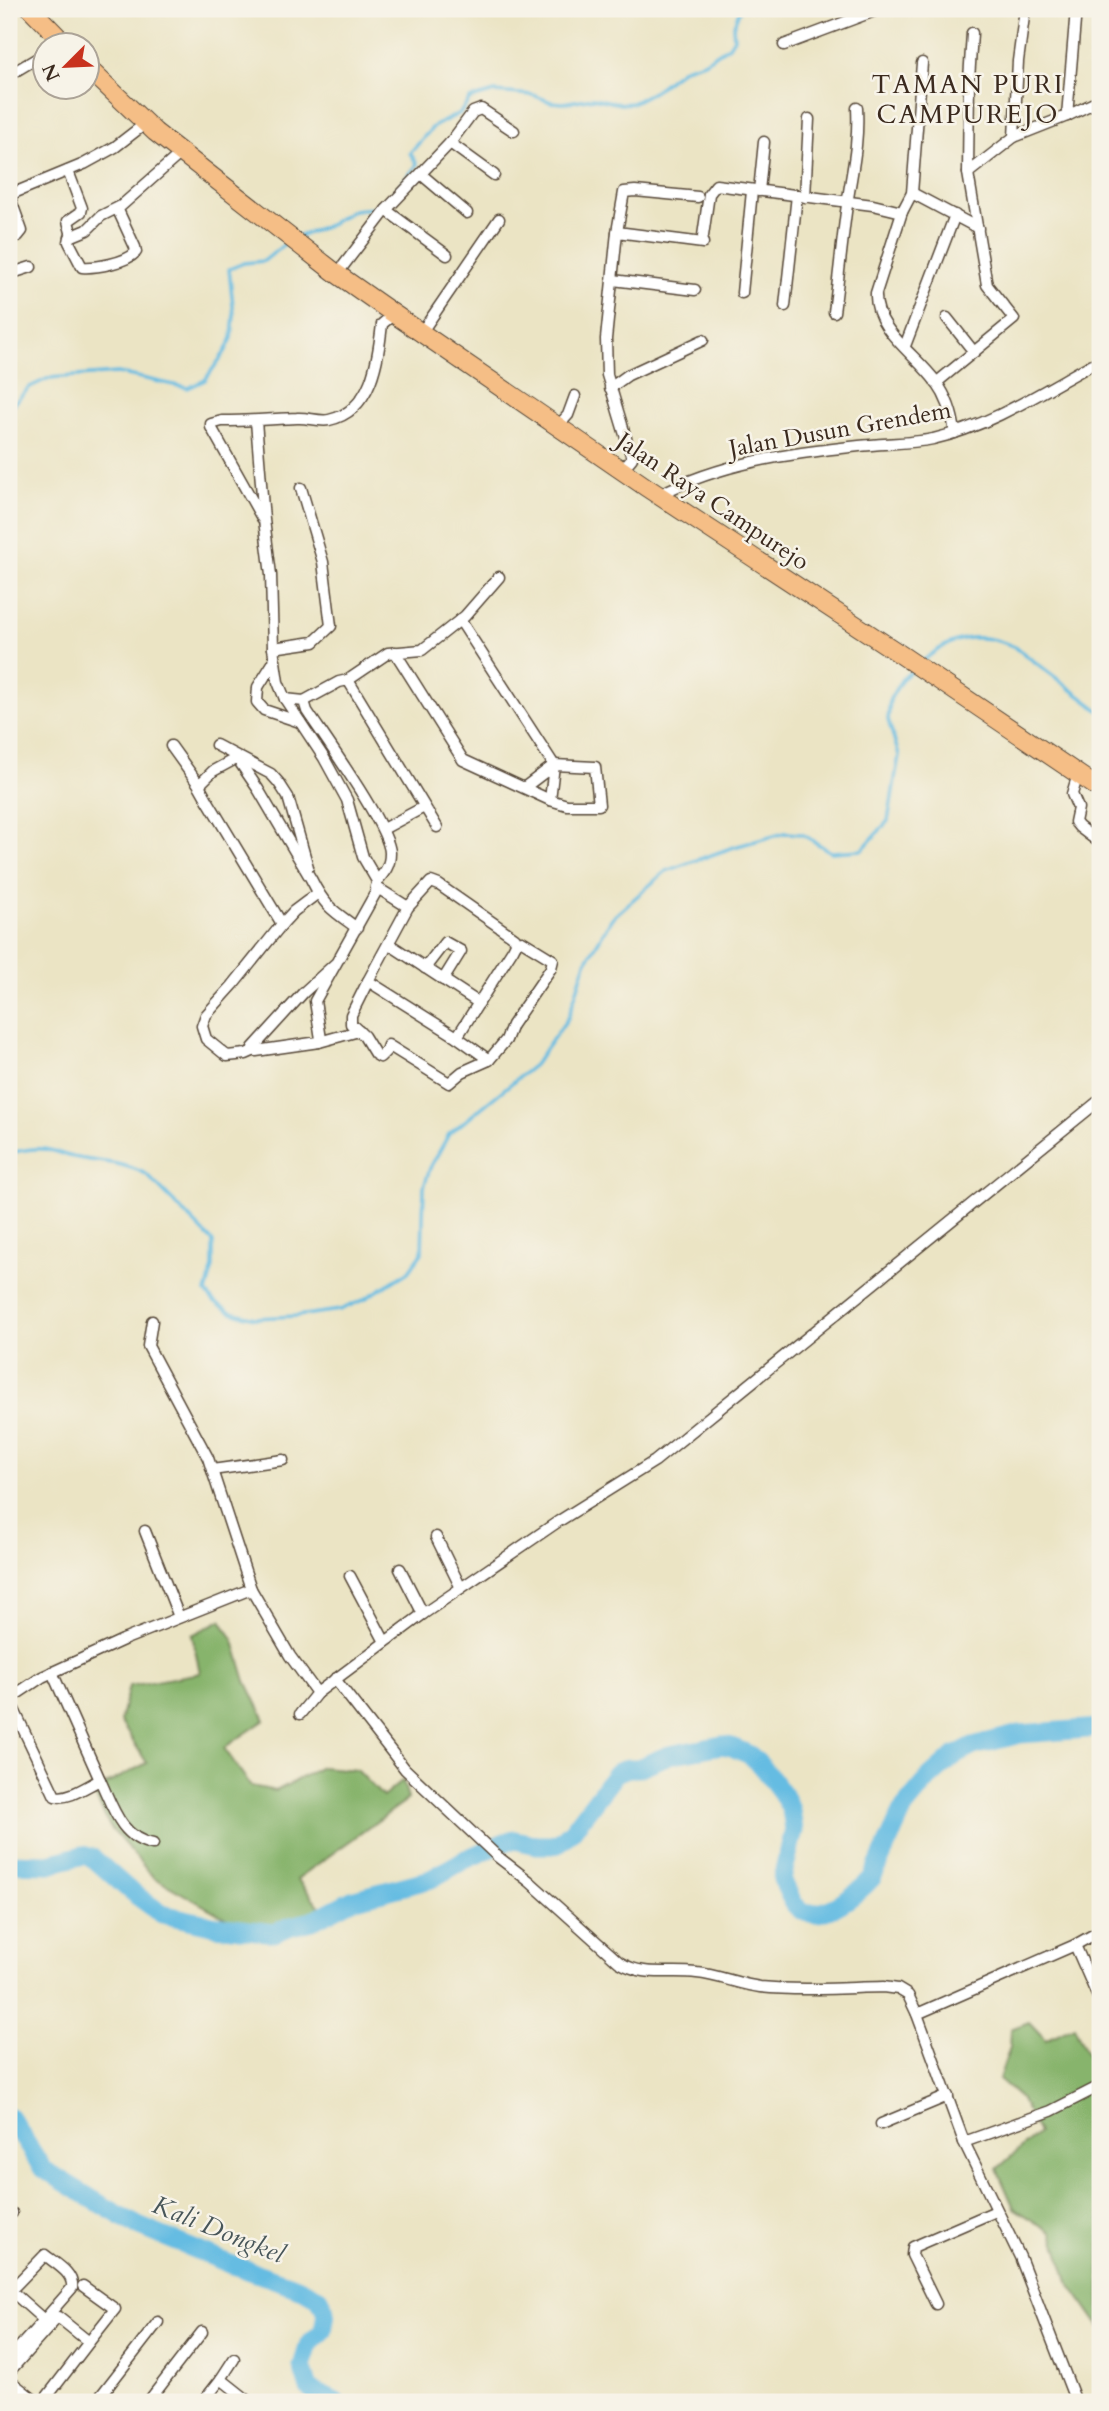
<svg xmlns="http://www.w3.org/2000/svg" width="1109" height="2411" viewBox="0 0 1109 2411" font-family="Cardo,serif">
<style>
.forest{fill:#87b46c;stroke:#616f45;stroke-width:2}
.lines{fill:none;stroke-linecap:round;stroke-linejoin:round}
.stream{stroke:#65bce2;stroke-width:3.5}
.river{stroke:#65bce2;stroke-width:19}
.minor-casing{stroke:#554637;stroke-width:13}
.primary-casing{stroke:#554637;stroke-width:20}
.minor{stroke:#fff;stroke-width:10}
.primary{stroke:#f5be86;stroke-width:18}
.labels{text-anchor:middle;stroke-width:5;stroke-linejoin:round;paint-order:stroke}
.street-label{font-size:24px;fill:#3b2a1e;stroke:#f7f3e8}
.neighbourhood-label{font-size:26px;letter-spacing:2px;fill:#3b2a1e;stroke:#f7f3e8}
.water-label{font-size:26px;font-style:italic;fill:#485659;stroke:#f7f3e8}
</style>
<rect width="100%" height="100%" fill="#f7f3e8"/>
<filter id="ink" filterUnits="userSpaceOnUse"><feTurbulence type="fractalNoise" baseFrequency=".0143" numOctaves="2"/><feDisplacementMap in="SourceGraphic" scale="14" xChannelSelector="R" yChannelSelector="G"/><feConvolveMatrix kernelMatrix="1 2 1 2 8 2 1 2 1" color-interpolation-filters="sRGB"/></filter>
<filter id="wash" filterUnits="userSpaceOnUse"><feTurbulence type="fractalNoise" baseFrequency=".00686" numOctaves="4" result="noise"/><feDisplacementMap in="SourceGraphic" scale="28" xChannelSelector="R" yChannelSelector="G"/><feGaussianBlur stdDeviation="1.57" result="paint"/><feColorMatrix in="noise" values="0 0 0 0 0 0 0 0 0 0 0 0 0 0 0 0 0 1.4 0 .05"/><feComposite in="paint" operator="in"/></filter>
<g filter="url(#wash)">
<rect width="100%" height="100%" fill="#ebe4c4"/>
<g class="forest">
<polygon points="221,1620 234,1641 246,1681 265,1720 224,1748 251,1786 276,1791 321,1767 357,1770 383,1797 403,1780 408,1799 297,1879 330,1919 261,1938 153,1877 110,1827 93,1791 147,1763 120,1721 129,1686 200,1673 192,1635"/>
<polygon points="1029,2022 1046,2040 1074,2026 1100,2081 1100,2327 1068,2281 1053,2233 1014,2208 997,2169 1038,2133 1021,2098 999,2079 1010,2047 1011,2029"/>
</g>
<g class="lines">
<g class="stream">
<polyline points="297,237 327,226 353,210 374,208 387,201 416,166 417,164 410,153 433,127 460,113 470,99 495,92 533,95 551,102 563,103 593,98 621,104 632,103 653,92 684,68 704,62 729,46 734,38 733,27 740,9"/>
<polyline points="9,408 30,387 49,378 118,373 188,388 205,380 225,352 232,338 234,315 229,269 244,263 264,261 287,242"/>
<path d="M 923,661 C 952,636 978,631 1015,647 L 1100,711"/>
<path d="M 9,1153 C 20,1151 31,1148 42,1149 C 51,1149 60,1154 69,1156 C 96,1163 119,1160 146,1174 L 213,1242 L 213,1267 L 206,1292 L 214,1302 L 231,1312 L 255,1318 L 297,1316 L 340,1310 L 363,1300 L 408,1272 L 422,1253 L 424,1187 L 430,1168 L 449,1134 L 534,1065 L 568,1018 L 586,962 L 612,918 L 666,871 L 734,847 L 785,833 L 802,834 L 831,852 L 862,850 L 888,821 L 899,755 L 888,720 L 890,699 L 902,679 L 914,669"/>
</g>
<g class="river">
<path d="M 9,1863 L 49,1864 L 83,1855 L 93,1858 L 129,1890 L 162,1914 L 216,1926 L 274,1933 L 291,1926 L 312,1921 L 352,1900 L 431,1879 L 464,1860 L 505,1842 L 515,1840 L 537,1845 L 552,1845 L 560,1842 L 572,1831 L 616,1773 L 628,1768 L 638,1768 L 669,1755 L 722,1745 L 732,1747 L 750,1755 L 764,1769 L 782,1793 L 791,1810 L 794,1830 L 782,1879 C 786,1887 790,1898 795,1905 C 815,1929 858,1894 872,1878 L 904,1808 L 930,1777 L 954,1756 L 973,1746 L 1020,1734 L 1100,1728"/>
<polyline points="9,2116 43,2169 97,2202 138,2226 230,2264 297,2287 319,2298 326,2313 323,2331 309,2344 302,2366 309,2389 336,2402"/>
</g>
</g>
</g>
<g filter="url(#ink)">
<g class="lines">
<defs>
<g id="minor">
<polyline points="784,45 880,9"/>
<path d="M 922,63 L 912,193 L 902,212 L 876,293 C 874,330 916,354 936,382 C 947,397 953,415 955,433"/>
<polyline points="9,75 46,53"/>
<polyline points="1067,116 1076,9"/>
<polyline points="1014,137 1018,61 1025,9"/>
<polyline points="450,143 494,175"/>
<polyline points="68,171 82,208 81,212 68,221 72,236"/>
<polyline points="968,173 1014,137 1067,116 1100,100"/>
<polyline points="422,175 467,213"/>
<polyline points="759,191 764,142"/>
<polyline points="912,193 978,228"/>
<polyline points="9,195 84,164 115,147 146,123"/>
<polyline points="805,197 809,119"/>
<path d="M 117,208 L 135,247 L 136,252 C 126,263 95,268 82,267 L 69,242 L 70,237 L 87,230 L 101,216 L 121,206 L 181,153"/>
<polyline points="386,210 447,255"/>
<polyline points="617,232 624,192 635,191 698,197"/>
<polyline points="703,236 709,194 716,185 873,205 902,212"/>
<polyline points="9,240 18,236 22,231 9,195"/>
<polyline points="9,274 31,267"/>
<polyline points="337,274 386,210 450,143 473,112 481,109 514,131"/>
<polyline points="613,280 695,290"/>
<polyline points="742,293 752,191"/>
<polyline points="785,306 797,195"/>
<path d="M 834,312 C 839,276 842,240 847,205 C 852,170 859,144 857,108"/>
<polyline points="947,318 974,352"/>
<polyline points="421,333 499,219"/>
<polyline points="905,346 955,215"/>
<polyline points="936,383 1014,319 987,285 968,173 969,80 972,33"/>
<polyline points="610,388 628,375 703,340"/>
<polyline points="256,421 264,520 271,575 273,648 278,682 285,699 324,758 347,800 363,857 377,881 376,892 315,1001 321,1039 319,1042 256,1051 253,1048 304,992 336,963"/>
<polyline points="558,426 568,415 575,396"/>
<polyline points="622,470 632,458 607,375 606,339 617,232 703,243"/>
<path d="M 659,495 C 720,463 791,453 859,446 C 883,443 909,444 933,439 C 993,425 1046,389 1100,360"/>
<path d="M 262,518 L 211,427 L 211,424 L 222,421 C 247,421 272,419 297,418 C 307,417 319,422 329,420 C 372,411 378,360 382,324 L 394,314"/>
<polyline points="460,620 554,765 550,800"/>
<polyline points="273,648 314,642 331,626 323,562 301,488"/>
<polyline points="395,652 463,760 550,800 567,805 599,805 595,767 554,765 525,787"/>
<polyline points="275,660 258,687 257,702 264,710 300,722"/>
<polyline points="348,680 388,653 422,650 465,616 499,577"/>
<path d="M 285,699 L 304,701 L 307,711 C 324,737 390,828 390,853 C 390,866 385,872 377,881"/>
<polyline points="304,701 339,682 348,680 437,827"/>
<polyline points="216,745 271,774 279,783 288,797 308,867"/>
<polyline points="171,746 199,785"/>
<polyline points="1078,774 1072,794 1078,808 1075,822 1079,827 1100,843"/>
<polyline points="383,829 424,807"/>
<polyline points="376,887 408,907 431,882 439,885 515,938 516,943 513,949 457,1037 368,981 408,907"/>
<path d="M 318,893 L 294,911 L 282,924 L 208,801 L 199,785 L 213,771 L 237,758 L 258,789 L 311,879 C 325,907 332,910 357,928"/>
<polyline points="389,944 479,1003"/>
<polyline points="425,968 445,942 461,951 443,980"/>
<polyline points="368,981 351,1015 351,1024 364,1036 375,1054 380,1057 386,1051 388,1045 449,1083 462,1072 489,1060 457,1037"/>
<polyline points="319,1042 359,1031"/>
<polyline points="255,1050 246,1054 227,1056 206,1039 202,1026 206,1015 233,985 282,924"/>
<polyline points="489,1060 506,1040 512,1025 551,968 553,960 522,941 516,943"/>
<polyline points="152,1321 148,1346 208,1458 251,1589"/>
<polyline points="212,1470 283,1460"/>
<polyline points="145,1531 179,1617"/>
<polyline points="436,1537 461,1588"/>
<polyline points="400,1569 423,1614"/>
<polyline points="350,1576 385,1642"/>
<polyline points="52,1672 100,1780"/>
<path d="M 335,1679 L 405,1769 L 498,1857 L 529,1881 L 619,1962 C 645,1978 668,1969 697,1973 C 718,1975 738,1984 760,1987 C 801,1991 841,1988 883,1987 L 898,1989 L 908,1995 L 917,2014 L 964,2142 L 1020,2257 L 1076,2402"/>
<polyline points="9,1699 42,1677 123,1640 251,1589 290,1656 317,1693 423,1614 559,1521 655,1461 1100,1100"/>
<path d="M 9,1699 L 55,1796 C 68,1800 87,1786 100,1780 C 112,1805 121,1839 153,1844"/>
<polyline points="300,1714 317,1693"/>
<polyline points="1075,1945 1100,2002"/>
<polyline points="917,2014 1075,1945 1100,1931"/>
<polyline points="881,2124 948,2096"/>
<polyline points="964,2142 1051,2111 1100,2086"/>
<polyline points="9,2211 12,2213"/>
<polyline points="83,2286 115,2309 89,2342"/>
<polyline points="9,2289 44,2320 14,2353"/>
<path d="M 10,2291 L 45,2255 C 56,2264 74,2273 72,2288 L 44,2320"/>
<polyline points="936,2304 912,2255 913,2247 996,2211"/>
<polyline points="234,2359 221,2379 250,2402"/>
<polyline points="9,2372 58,2317 89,2342 43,2402"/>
<polyline points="9,2380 37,2402"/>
<polyline points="96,2402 158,2322"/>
<polyline points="148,2402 202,2332"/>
<polyline points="203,2402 221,2379"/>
</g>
<g id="primary">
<polyline points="31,9 67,46"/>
<polyline points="88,68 155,132 337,274 394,314 646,487 903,656 1100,789"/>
</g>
</defs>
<use href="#minor" class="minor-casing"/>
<use href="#primary" class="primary-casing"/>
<use href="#minor" class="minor"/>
<use href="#primary" class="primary"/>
</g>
</g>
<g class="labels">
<g class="street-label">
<text transform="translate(840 429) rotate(-10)" y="8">Jalan Dusun Grendem</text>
<text transform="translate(713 501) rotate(34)" y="8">Jalan Raya Campurejo</text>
</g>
<g class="neighbourhood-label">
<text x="968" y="93">TAMAN PURI<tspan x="968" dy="30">CAMPUREJO</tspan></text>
</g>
<g class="water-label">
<text transform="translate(219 2229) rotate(22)" y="9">Kali Dongkel</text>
</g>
</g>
<rect width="1109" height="2411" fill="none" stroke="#f7f3e8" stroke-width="35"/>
<g transform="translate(66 66) rotate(246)"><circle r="33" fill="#f7f3e8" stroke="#aca397" stroke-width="2"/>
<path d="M0-5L12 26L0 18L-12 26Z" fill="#c8321e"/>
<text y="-10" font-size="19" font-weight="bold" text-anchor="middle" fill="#3b2a1e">N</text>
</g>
</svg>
